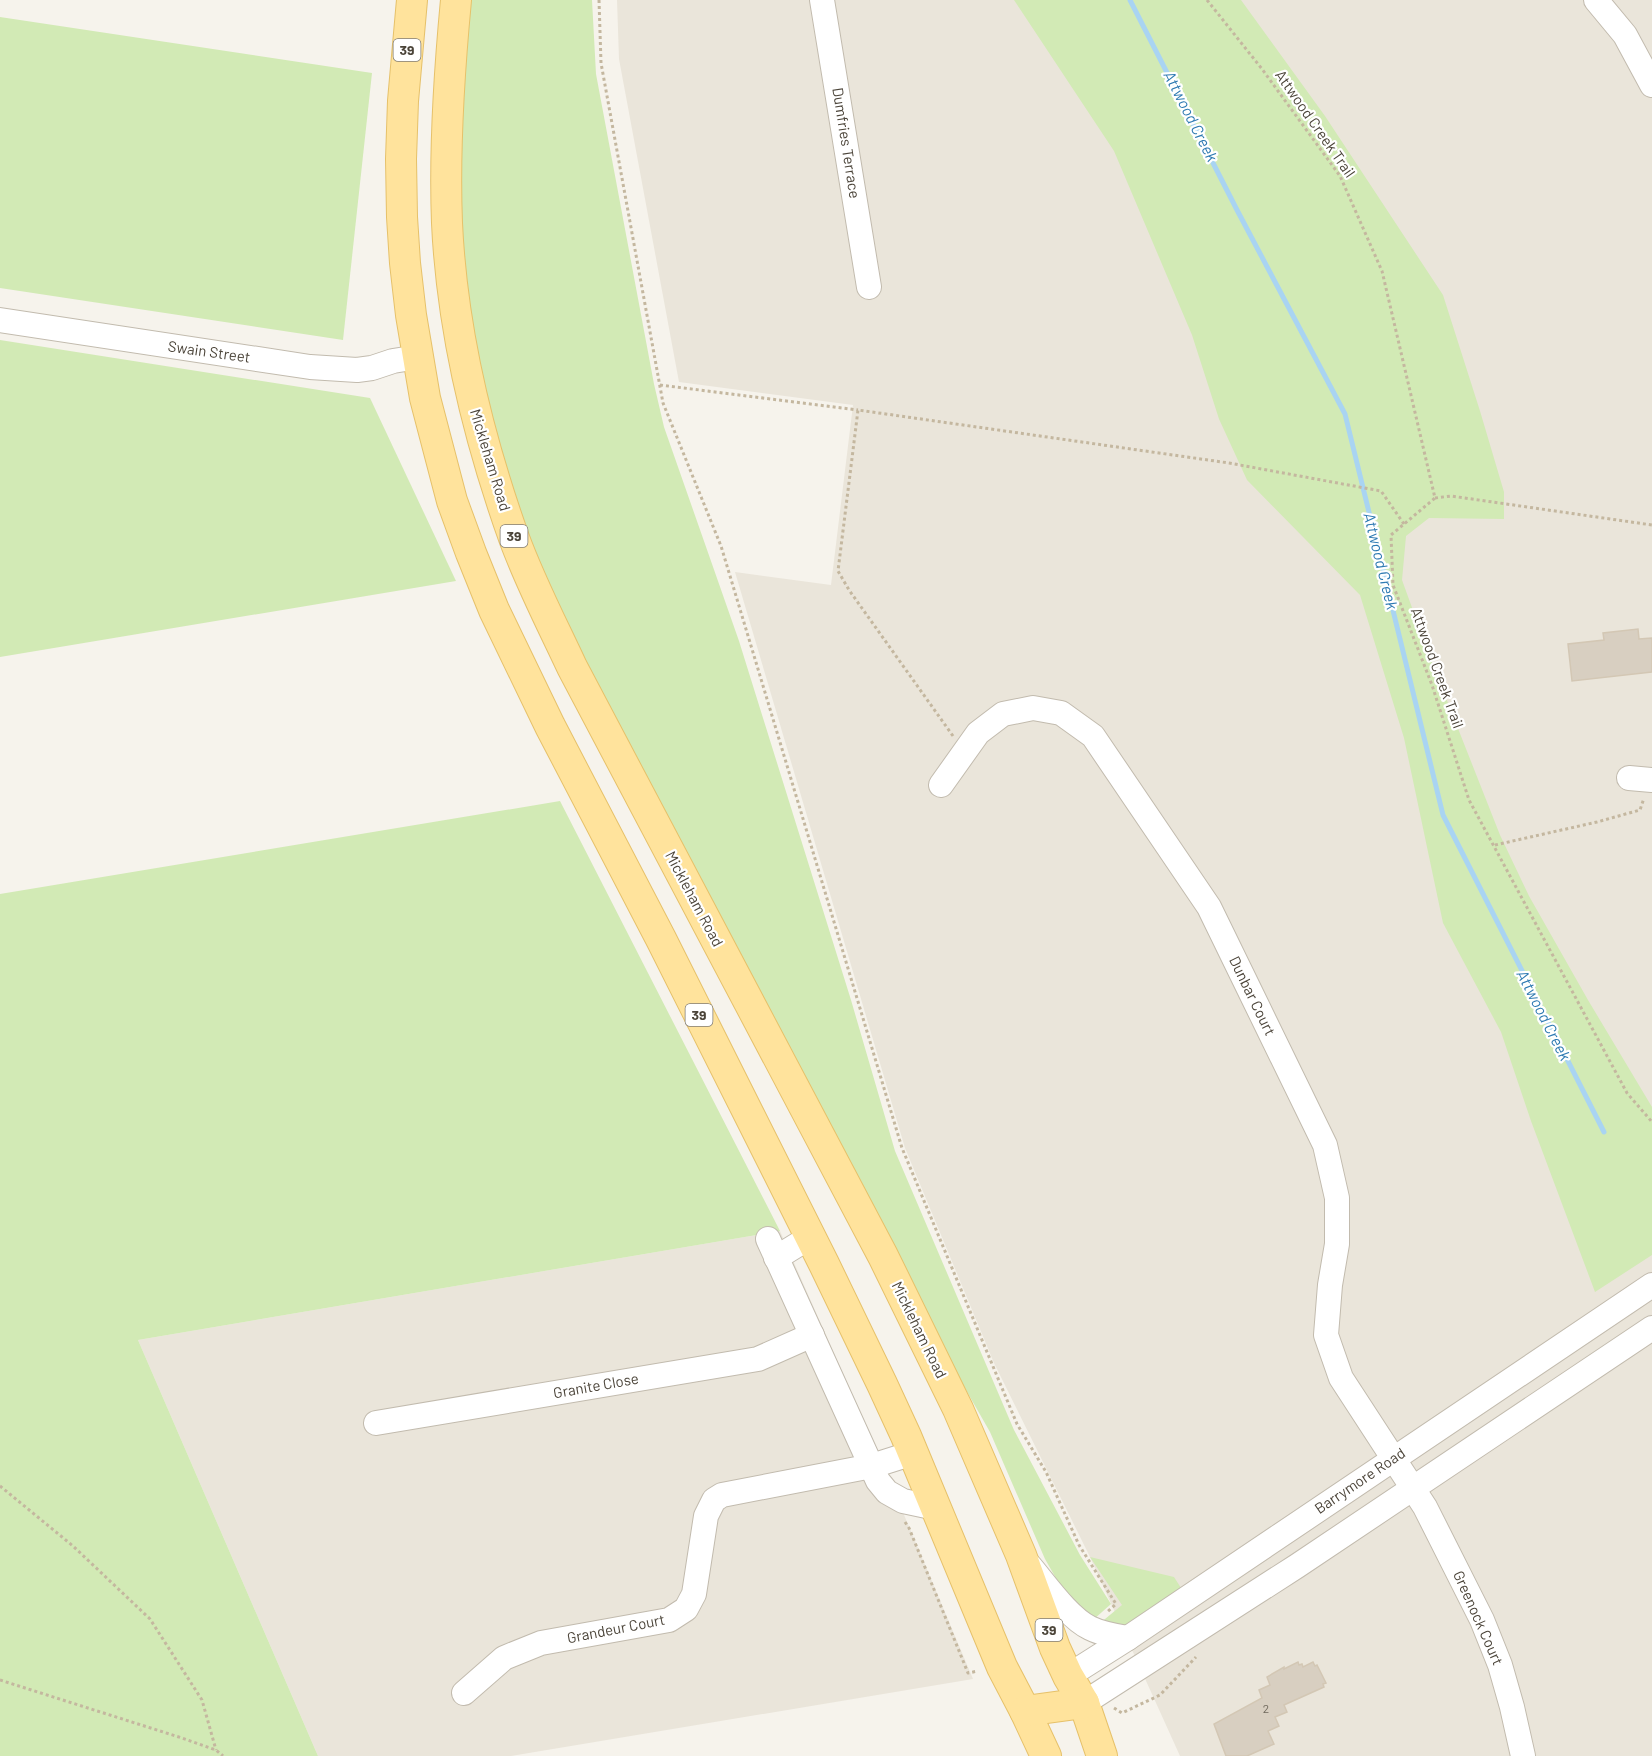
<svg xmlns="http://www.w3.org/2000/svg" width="1652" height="1756" viewBox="0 0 1652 1756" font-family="Barlow,sans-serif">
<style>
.residential{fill:#eae5da}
.green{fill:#d2eab5}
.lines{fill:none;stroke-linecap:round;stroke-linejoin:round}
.stream{stroke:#a9d4f2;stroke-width:5}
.building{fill:#d8cfc1;stroke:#d3c7b4;stroke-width:1.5}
.minor-casing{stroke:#c2bbae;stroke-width:26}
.major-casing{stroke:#e6c16a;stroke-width:32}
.path{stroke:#c4b79f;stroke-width:3;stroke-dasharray:3 3;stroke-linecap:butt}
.minor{stroke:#fff;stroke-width:24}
.major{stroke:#ffe39c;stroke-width:30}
.labels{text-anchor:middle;stroke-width:4.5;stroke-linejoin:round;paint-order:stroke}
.number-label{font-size:12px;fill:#6e675b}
.shield{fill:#fff;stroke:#817c74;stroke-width:1.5}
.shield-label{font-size:14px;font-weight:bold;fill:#4b4439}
.street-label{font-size:15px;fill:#4b4439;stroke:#fff}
.water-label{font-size:16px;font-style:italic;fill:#2e7ab2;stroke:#fff}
</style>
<rect width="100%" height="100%" fill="#f6f3ec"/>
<g class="residential">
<polygon points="617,0 1652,0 1652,1756 1180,1756 1090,1557 994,1363 905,1148 735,572 831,585 853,405 679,382 619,59"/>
<polygon points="780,1231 878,1453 973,1679 511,1756 318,1756 138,1340"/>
</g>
<g class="green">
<polygon points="470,0 592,0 596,74 654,384 664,427 739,641 851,1000 895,1151 1014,1430 1080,1555 1111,1604 1093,1620 1065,1594 1045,1559 990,1432 962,1383 550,595 518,512 475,357 463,260 460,136"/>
<polygon points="1014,0 1241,0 1325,116 1443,295 1480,411 1504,492 1504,519 1429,518 1406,536 1402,580 1431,660 1500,835 1529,896 1588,1000 1652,1107 1652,1255 1595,1292 1531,1121 1501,1032 1443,923 1404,738 1360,595 1247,480 1219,419 1192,335 1114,151"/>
<polygon points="0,17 372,73 343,340 0,288"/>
<polygon points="0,340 370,398 456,581 0,657"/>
<polygon points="560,801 780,1231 138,1340 318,1756 0,1756 0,894"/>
<polygon points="1090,1557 1174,1577 1183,1591 1127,1627 1099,1624 1122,1605"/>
</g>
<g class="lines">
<polyline class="stream" points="1130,0 1237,210 1345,414 1443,815 1604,1132"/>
</g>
<g class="building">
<polygon points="1638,629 1639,639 1652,638 1652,672 1572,681 1568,644 1604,640 1603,633"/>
<polygon points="1298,1662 1299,1665 1302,1664 1303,1667 1313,1662 1315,1666 1317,1665 1326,1683 1323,1684 1324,1687 1284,1705 1287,1712 1275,1717 1279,1726 1268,1731 1274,1744 1247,1756 1226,1756 1214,1724 1262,1698 1259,1690 1270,1685 1267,1677 1284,1667 1284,1669"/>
</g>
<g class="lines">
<defs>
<g id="minor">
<polyline points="822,0 869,287"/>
<polyline points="1596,0 1625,35 1652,85"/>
<polyline points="0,320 310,367 357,370 372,368 393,361 418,357"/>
<polyline points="1629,778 1652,780"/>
<polyline points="941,785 978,733 1003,714 1033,708 1061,713 1093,736 1209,907 1325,1145 1337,1198 1337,1244 1330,1285 1326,1335 1341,1378 1425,1507 1482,1620 1500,1665 1512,1707 1523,1756"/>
<polyline points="768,1239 878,1481 887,1492 903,1501 936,1508"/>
<polyline points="776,1258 810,1237"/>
<polyline points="376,1423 758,1359 812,1335"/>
<path d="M 1030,1566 C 1046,1585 1069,1618 1090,1628 C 1102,1634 1115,1636 1128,1638"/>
<polyline points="1068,1676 1128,1638 1652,1285"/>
<polyline points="464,1693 504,1658 541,1643 669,1620 686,1609 694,1594 706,1516 714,1500 722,1495 872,1466 913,1453"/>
<polyline points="1084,1703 1297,1566 1652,1328"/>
</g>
<g id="major">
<polyline points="412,0 403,101 401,159 402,217 405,263 411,315 425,398 452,501 471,553 494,610 550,726 661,939 824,1264 882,1384 906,1436 1002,1667 1025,1711 1046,1756"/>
<path d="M 456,0 C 449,74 444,148 447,223 C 452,331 478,437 514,538 C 530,582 552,624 572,667 L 883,1256 L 958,1409 L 1021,1555 L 1055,1648 L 1068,1676 L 1084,1703 L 1102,1756"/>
<polyline points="1025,1711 1084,1703"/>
</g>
</defs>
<use href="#minor" class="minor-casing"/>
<use href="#major" class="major-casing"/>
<g class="path">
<polyline points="599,0 601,63 663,403 721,546 902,1148 1017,1424 1046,1472 1079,1545 1116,1604 1107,1612"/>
<polyline points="1207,0 1262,69 1340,176 1382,271 1435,498 1391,535 1393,585 1432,685 1469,800 1627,1093 1652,1122"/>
<polyline points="660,385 858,410"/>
<polyline points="1435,498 1451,496 1652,525"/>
<polyline points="953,736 849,590 838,571 858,410 1229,463 1381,491 1404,524"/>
<polyline points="1495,845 1597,822 1640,810 1644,798"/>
<polyline points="0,1486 73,1546 150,1619 202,1700 216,1750"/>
<polyline points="905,1522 909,1528 968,1673 978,1671"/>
<polyline points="0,1680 182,1738 216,1750 223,1756"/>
<polyline points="1114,1708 1122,1713 1160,1695 1196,1657"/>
</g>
<use href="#minor" class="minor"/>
<use href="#major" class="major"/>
</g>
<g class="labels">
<g class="number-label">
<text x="1266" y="1713">2</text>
</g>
<g class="shield">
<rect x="393.5" y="39" width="27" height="22" rx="4.5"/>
<rect x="500.5" y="525" width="27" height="22" rx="4.5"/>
<rect x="685.5" y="1004" width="27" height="22" rx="4.5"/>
<rect x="1035.5" y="1619" width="27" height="22" rx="4.5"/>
</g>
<g class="shield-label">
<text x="407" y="55">39</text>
<text x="514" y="541">39</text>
<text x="699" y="1020">39</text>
<text x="1049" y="1635">39</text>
</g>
<g class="street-label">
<text transform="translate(1315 124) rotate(55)" y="5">Attwood Creek Trail</text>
<text transform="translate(846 143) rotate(81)" y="5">Dumfries Terrace</text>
<text transform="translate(209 352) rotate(8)" y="5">Swain Street</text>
<text transform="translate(490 460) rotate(73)" y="5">Mickleham Road</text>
<text transform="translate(1437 668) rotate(70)" y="5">Attwood Creek Trail</text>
<text transform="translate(694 899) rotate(62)" y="5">Mickleham Road</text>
<text transform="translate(1252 996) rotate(64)" y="5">Dunbar Court</text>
<text transform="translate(919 1330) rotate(64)" y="5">Mickleham Road</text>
<text transform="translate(596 1386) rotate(-10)" y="5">Granite Close</text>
<text transform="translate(1360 1481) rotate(-34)" y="5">Barrymore Road</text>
<text transform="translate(1478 1618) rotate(66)" y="5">Greenock Court</text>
<text transform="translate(616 1629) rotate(-11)" y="5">Grandeur Court</text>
</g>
<g class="water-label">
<text transform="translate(1191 116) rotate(63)" y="6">Attwood Creek</text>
<text transform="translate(1381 561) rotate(76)" y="6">Attwood Creek</text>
<text transform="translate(1544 1015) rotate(63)" y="6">Attwood Creek</text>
</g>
</g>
</svg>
